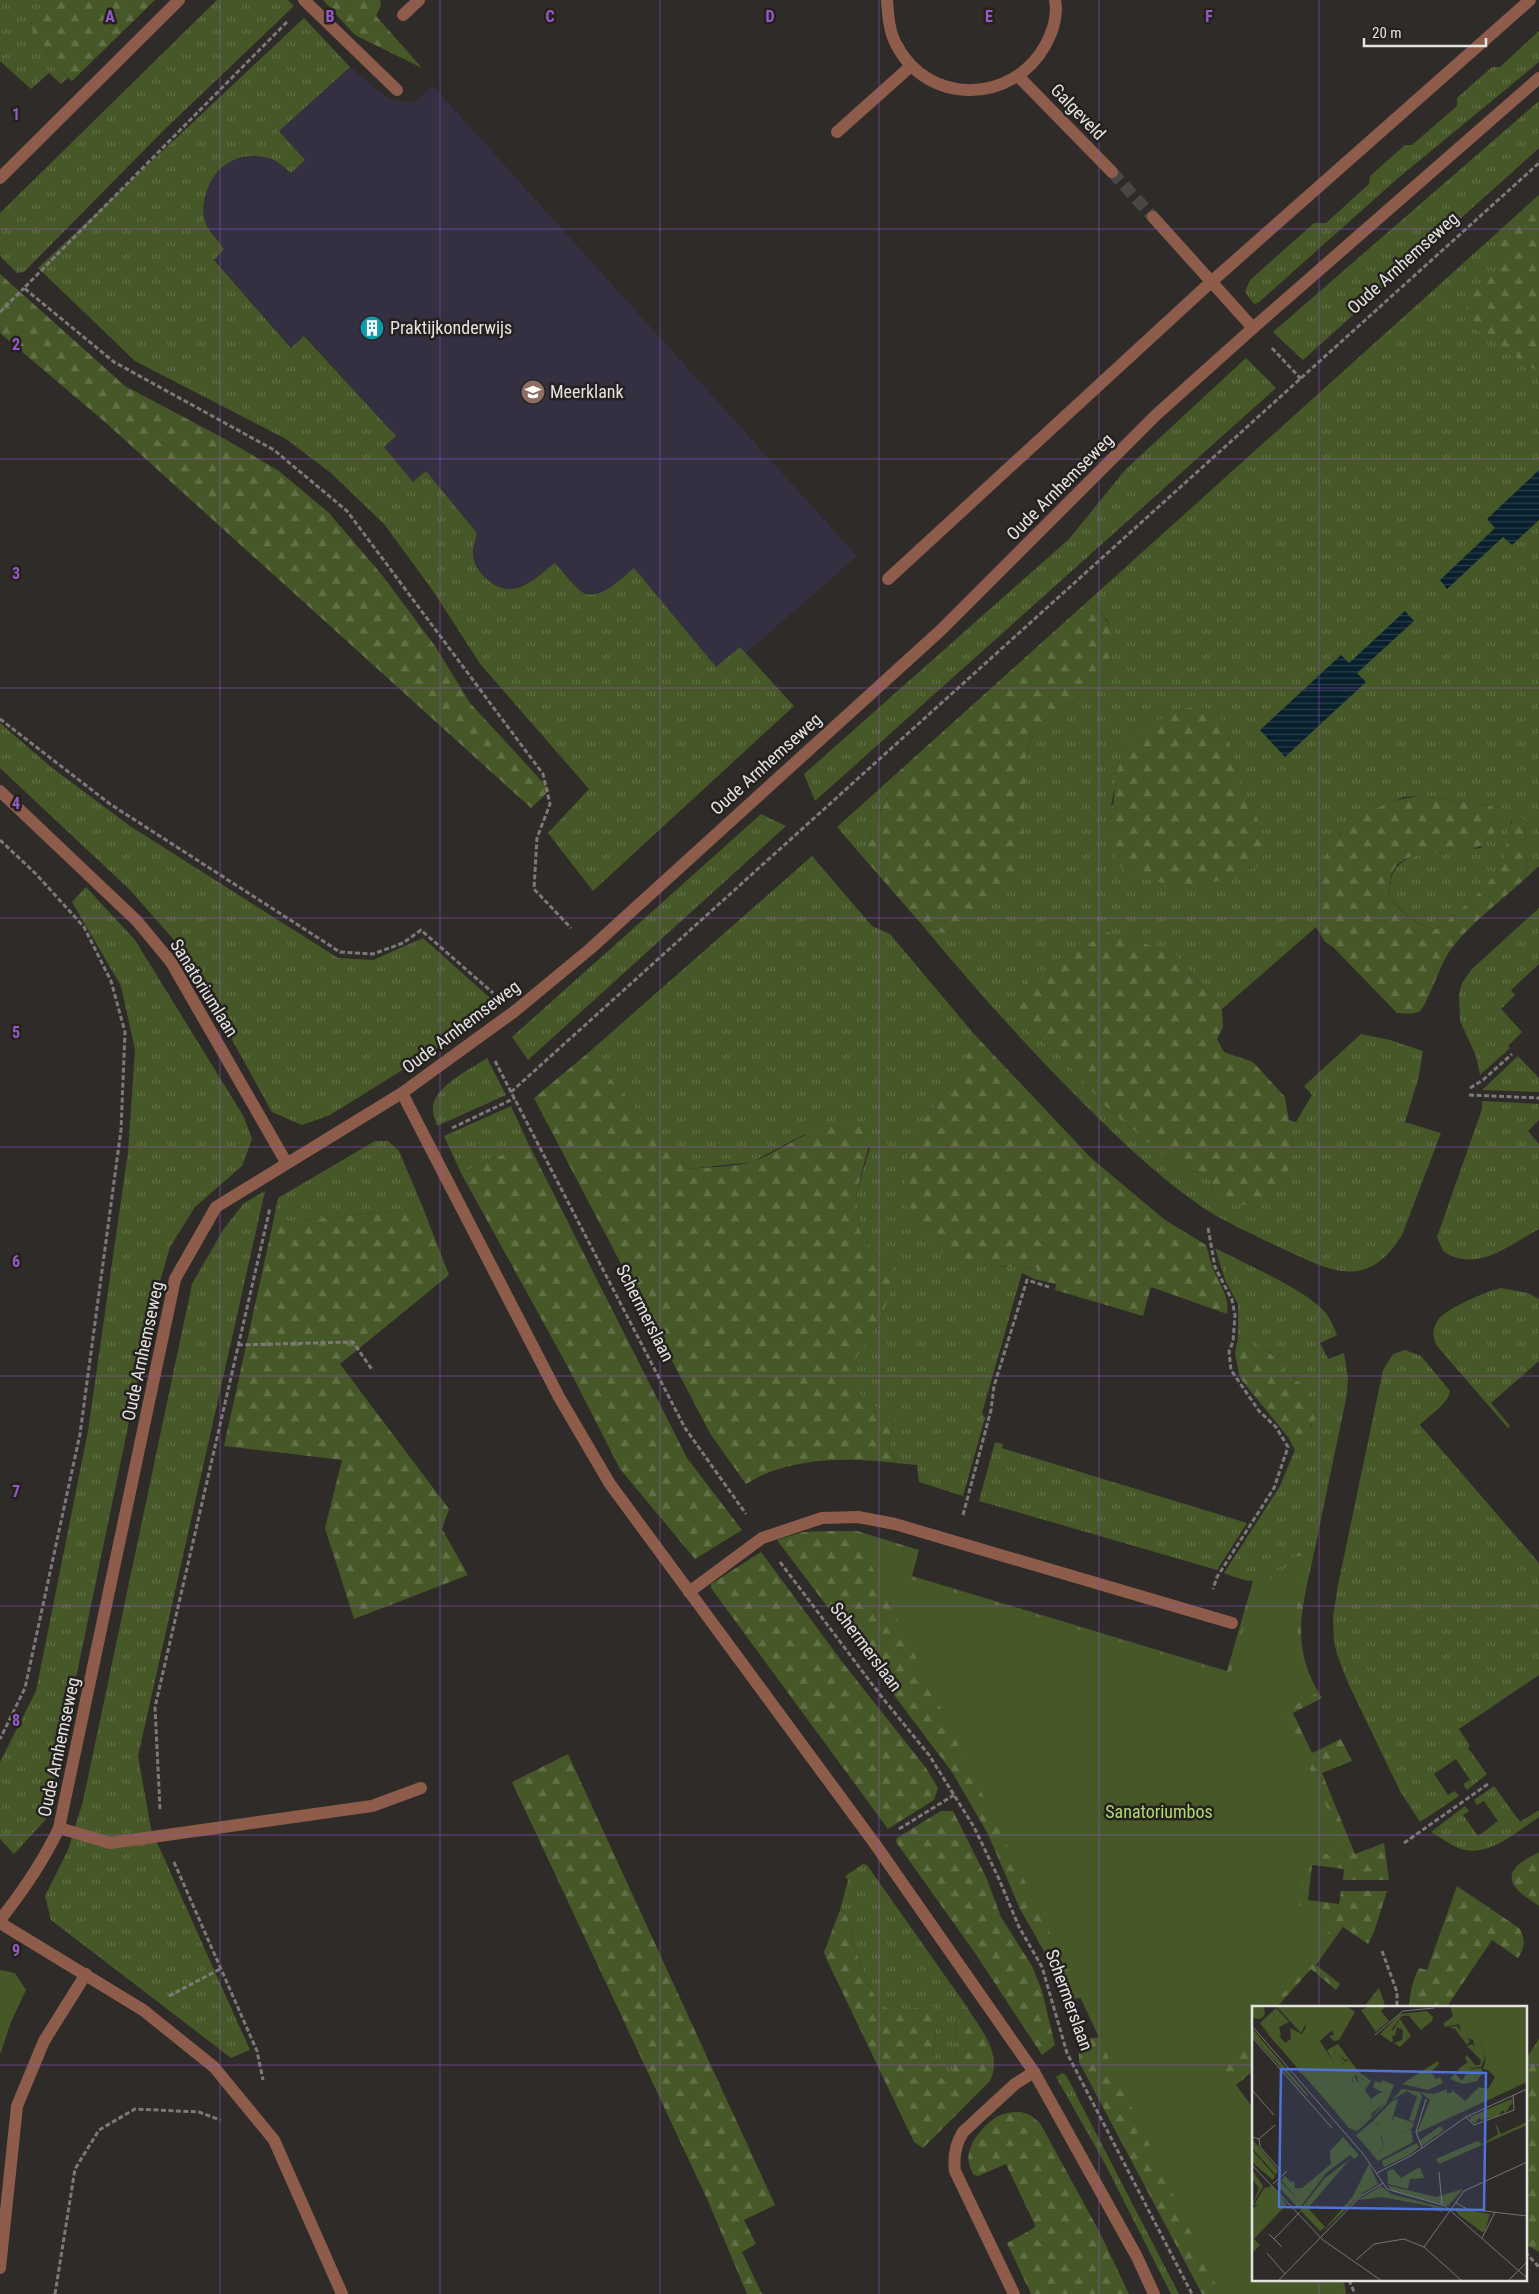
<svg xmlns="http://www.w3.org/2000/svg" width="1539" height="2294" viewBox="0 0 1539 2294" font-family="'Roboto Condensed',sans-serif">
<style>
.education{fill:#343041}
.grass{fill:url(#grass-tufts);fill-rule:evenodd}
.forest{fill:url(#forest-firs)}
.green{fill:#465827}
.water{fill:url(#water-rules)}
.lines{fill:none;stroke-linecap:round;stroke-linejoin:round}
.street-tunnel{stroke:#494745;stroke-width:12;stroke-dasharray:12 6;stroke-linecap:butt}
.path{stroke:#7c7978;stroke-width:3;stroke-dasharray:5 2.5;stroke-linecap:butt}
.lane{stroke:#8e5c4b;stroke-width:12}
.street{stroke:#8e5c4b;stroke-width:12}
.grid{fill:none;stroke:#965ac8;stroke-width:1;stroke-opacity:0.55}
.labels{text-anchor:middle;stroke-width:5;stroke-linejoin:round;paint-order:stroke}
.street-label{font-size:18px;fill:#e5e3e2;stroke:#24211f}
.poi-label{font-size:18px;fill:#e5e3e2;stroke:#24211f;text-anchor:start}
.park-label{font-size:18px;fill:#b3d878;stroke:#24211f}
.inset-road{fill:none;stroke:#777573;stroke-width:1}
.view{fill:#4f73da;fill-opacity:0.15;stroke:#4f73da;stroke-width:2.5}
.inset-edge{fill:none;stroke:#e5e3e2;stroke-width:2.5}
.grid-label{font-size:16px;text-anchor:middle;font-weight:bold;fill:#965ac8;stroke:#24211f;stroke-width:5;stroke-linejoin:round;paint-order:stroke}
</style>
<defs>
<pattern id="grass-tufts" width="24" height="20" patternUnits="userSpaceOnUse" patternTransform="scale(1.25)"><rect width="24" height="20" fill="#465827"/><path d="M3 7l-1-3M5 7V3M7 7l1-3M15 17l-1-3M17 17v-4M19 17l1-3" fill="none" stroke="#617046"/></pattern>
<pattern id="forest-firs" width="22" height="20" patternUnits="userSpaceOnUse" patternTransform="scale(1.25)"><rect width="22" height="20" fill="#465827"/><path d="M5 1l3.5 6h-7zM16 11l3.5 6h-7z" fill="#617046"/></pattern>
<pattern id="water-rules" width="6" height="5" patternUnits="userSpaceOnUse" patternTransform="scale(1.25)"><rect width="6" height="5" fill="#081f2d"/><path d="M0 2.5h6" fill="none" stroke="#2c3f4b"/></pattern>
</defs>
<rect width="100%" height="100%" fill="#2e2b29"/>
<polygon class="education" points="350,67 387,98 413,103 433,86 857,556 746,653 740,647 716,668 634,568 607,590 594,594 581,592 555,564 526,584 512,589 500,587 489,581 479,572 473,553 477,533 426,472 413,482 384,447 396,436 305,336 292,348 214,259 224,249 206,224 203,212 209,181 219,167 233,160 249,157 267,157 278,162 291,173 305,160 278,131"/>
<g class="grass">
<polygon points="0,0 44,0 30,26 55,66 68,78 61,84 49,73 31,89 0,61"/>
<polygon points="217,0 288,0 294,6 165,129 24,272 17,273 0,256 0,213"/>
<path d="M 304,18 L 350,67 L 279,131 L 305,160 L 291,173 C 284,167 277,160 268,158 C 239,150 213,166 206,194 C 203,203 202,215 206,224 C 210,233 219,241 224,249 L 214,260 L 291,348 L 304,336 L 396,436 L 384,447 L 413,482 L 426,471 L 477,533 C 476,539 473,546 473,552 C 473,571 493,590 512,589 C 528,587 543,572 555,563 C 563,572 571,582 579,590 C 597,605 621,578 634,568 L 716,667 L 740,647 L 794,706 L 593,891 L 548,833 L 589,789 L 481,665 L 431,588 L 384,524 L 331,473 L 286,439 L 135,361 L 38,268 Z"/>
<polygon points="1539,31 1539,62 1397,179 1258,303 1254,304 1245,292 1250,280 1314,223 1326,223 1369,184 1370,176 1405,145 1412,145 1457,106 1457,98 1492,67 1500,67"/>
<polygon points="1539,101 1539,148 1303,360 1273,332"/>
<path d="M 1539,195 L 1539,866 L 1527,877 L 1525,820 L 1511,821 C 1509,833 1508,848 1504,859 C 1494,884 1458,912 1438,929 C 1417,928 1405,913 1390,899 C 1383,844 1443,853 1481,848 L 1492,806 L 1422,796 L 1404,797 L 1378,808 L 1340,834 L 1317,884 L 1325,942 L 1316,927 L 1222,1009 L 1174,953 L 1021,1025 L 1058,1053 L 1108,1109 L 1173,1163 L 1187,1171 L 1202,1172 L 1211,1179 L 1213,1193 L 1293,1146 L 1288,1120 L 1296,1122 L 1312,1095 L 1304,1086 L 1361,1034 L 1390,1040 L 1423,1051 L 1419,1076 L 1405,1122 L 1441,1133 L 1402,1235 C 1366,1293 1329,1270 1279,1247 C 1254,1235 1229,1224 1205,1209 C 1156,1176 1114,1134 1072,1092 C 1020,1039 971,984 923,926 L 945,934 L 1026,761 L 1031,738 L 1052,722 L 1102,676 L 1118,641 L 1107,620 L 1088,601 ZM 1224,720 L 1237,774 L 1259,822 L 1111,805 L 1124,746 Z"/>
<polygon points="1246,358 1276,388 815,801 804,774 1069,539 1126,469"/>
<polygon points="0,723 51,767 130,826 338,958 373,960 423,938 499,1006 454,1038 330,1115 302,1125 272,1112 182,949 130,890 0,768"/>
<polygon points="897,773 862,856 837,827"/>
<polygon points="761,814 786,826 528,1060 512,1037"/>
<path d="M 812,856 L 872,926 L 890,934 L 974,1034 L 963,1069 L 923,1121 L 992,1266 L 1037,1268 L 1034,1279 L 1022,1273 L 982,1413 L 985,1418 L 963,1496 L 919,1482 L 917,1465 L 896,1463 C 887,1448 890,1432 895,1417 L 869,1403 L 854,1389 L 854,1360 L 882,1317 L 892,1268 L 874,1251 L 860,1231 L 856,1194 L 870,1148 L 803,1135 L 752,1162 L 689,1169 L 588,1053 Z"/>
<polygon points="86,887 135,940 244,1117 252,1139 242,1166 195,1207 170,1247 153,1306 47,1818 14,1854 0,1839 0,1762 36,1691 88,1431 128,1152 135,1050 121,986 72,902"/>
<polygon points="1539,908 1539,964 1511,990 1515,995 1501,1009 1522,1032 1508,1046 1510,1048 1480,1075 1476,1056 1460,1021 1459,994 1462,983 1472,969"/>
<polygon points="1518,1056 1539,1078 1539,1092 1482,1090"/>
<path d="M 487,1058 L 506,1095 L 437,1126 C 436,1121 433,1116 433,1111 C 430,1088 471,1069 487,1058 Z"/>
<path d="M 1482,1101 L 1539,1104 L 1539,1120 L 1528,1131 L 1539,1144 L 1539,1229 C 1509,1245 1476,1274 1443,1251 L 1437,1237 L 1482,1109 Z"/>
<polygon points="511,1106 528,1143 461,1173 444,1136"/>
<polygon points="375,1141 388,1141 399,1151 423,1208 273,1223 278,1198"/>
<polygon points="265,1191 138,1756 151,1829 250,2050 231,2058 51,1920 45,1896 68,1850 83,1801 192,1284 223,1230 244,1203"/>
<path d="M 1215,1248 C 1245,1264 1298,1286 1321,1308 C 1329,1315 1333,1325 1337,1335 L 1320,1343 L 1328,1359 L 1344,1353 L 1348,1377 L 1347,1394 L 1314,1553 L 1300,1550 C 1290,1564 1273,1577 1255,1581 C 1246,1582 1232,1576 1224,1573 L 1280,1486 L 1299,1440 L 1312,1425 L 1299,1381 L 1280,1367 L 1270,1352 L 1238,1338 L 1238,1304 L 1226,1282 Z"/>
<path d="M 1501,1288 L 1528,1293 L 1539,1299 L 1539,1361 L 1491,1403 L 1510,1426 L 1508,1428 L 1437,1346 C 1432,1337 1432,1329 1438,1320 C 1445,1309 1487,1291 1501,1288 Z"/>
<path d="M 1405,1350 L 1421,1356 L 1450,1391 C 1448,1405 1429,1415 1420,1425 L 1539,1563 L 1539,1675 L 1459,1729 L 1470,1746 L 1468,1748 L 1487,1774 L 1467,1790 L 1463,1784 L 1470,1780 L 1456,1759 L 1434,1774 L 1448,1795 L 1455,1791 L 1459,1796 L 1420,1822 L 1400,1791 L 1348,1683 L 1337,1654 L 1334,1642 L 1333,1616 L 1338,1585 L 1383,1370 L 1393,1354 Z"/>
<polygon points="995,1442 1003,1444 1002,1448 1247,1523 1217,1570 979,1501"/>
<path d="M 1494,1786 L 1520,1822 L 1539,1810 L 1539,1817 C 1519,1830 1492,1855 1466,1850 C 1453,1848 1442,1838 1431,1832 L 1465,1806 L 1469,1811 L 1463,1815 L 1478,1836 L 1498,1821 L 1484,1801 L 1477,1805 L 1474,1800 Z"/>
<path d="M 863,1864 L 867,1865 L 967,2007 C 953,2019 957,2031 956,2048 C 955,2056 953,2063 952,2071 L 942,2079 L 933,2060 L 937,2019 L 921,2007 L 895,2013 L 881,2005 L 867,1983 L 853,1942 L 848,1917 L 840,1910 L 848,1880 L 845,1876 Z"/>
<polygon points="1379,1988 1386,2008 1363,2008"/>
<polygon points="1062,2073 1066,2075 1179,2294 1171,2294 1104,2162 1056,2077"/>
</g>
<g class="forest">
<polygon points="44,0 155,0 72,81 55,66 30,26"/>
<polygon points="323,0 380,0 381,6 376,16 422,68 355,35"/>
<path d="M 1539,195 L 1539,371 L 1527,365 L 1470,325 L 1466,310 L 1469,294 C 1500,273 1501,271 1497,233 Z"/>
<polygon points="0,274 125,386 225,439 279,471 329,513 382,575 435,646 470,703 550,790 531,808 106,423 0,333"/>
<path d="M 1088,601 C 1101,614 1112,624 1118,641 L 1102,676 L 1052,722 L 1031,738 L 1026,761 L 1022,868 L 1007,886 L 960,925 L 945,934 L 923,926 L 862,856 L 897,773 Z"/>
<polygon points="1205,707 1224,720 1237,773 1259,822 1266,851 1257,867 1202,886 1169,884 1125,875 1109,844 1116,777 1124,746 1155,721 1187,708"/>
<path d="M 1422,796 L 1492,806 C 1497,812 1498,820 1496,828 C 1482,877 1380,822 1390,899 C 1404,913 1417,928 1438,929 C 1461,909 1489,888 1503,861 C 1509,847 1504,828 1516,817 L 1523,817 L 1525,820 L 1527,877 C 1501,901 1469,924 1449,952 C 1441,963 1426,1007 1420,1011 C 1414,1015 1404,1013 1397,1013 L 1333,947 L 1325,942 C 1322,923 1315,900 1318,881 C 1324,833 1376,799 1422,796 Z"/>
<polygon points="1108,932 1174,953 1222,1009 1223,1027 1217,1039 1224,1052 1253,1062 1285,1097 1293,1146 1291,1167 1262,1200 1243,1205 1229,1204 1213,1193 1211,1179 1202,1172 1187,1171 1173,1163 1108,1109 1058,1053 1021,1025 1018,987"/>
<path d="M 974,1034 L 1091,1158 L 1165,1220 L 1206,1245 C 1209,1253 1210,1261 1213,1268 C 1219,1285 1230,1295 1227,1314 L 1151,1287 L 1143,1316 L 1055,1290 L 1056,1284 L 1034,1279 L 1037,1268 L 992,1266 L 941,1253 L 917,1230 L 905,1205 L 907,1156 L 923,1121 L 963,1069 Z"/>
<path d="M 588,1053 L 689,1169 C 709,1167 731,1167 751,1162 C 781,1154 846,1097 872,1134 L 856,1194 L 860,1231 L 874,1251 L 892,1268 L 892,1285 L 882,1317 L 854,1361 L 854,1389 L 869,1403 L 895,1417 C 890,1432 887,1448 896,1463 C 848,1457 788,1457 746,1484 L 711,1435 L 534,1098 Z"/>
<polygon points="528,1143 687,1458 742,1530 695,1559 620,1469 569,1369 461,1173"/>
<polygon points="423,1208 449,1275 340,1364 449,1509 442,1529 468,1575 354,1619 325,1528 342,1460 224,1446 273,1223"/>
<path d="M 1238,1338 C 1248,1342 1262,1346 1270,1353 C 1275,1357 1277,1364 1282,1368 C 1297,1381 1316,1391 1315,1413 C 1314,1428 1300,1437 1295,1450 L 1288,1437 L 1240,1378 L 1235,1354 Z"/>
<path d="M 829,1531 L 857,1531 L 919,1550 L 912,1576 L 1227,1671 L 1253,1581 C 1272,1574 1288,1567 1300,1550 L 1314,1553 C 1302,1608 1289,1647 1322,1698 L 1293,1713 L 1312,1753 L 1341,1739 L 1352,1761 L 1322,1773 L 1355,1854 L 1384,1843 L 1389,1880 L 1343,1880 L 1344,1869 L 1312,1865 L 1308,1900 L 1339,1904 L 1341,1891 L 1387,1891 L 1374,1932 L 1368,1944 L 1343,1927 L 1316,1965 L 1340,1984 L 1336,1990 L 1311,1969 L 1276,2008 L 1253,2008 L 1253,2071 L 1236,2085 L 1253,2108 L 1253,2280 L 1344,2280 L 1346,2294 L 1202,2294 L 1079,2062 L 1079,2046 L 1091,2038 L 1117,2036 L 1089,1997 L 1071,1999 L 1064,1994 L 1044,1951 L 1020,1909 L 988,1834 L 952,1772 L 777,1540 L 803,1532 Z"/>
<polygon points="761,1552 843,1663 926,1768 938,1788 934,1800 888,1829 711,1588 711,1584"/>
<polygon points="568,1754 775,2205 744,2220 756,2244 742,2252 762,2294 747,2294 708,2201 512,1782"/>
<polygon points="941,1811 953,1811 986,1877 1001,1917 1032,1966 1042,1991 1055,2045 1042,2055 975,1953 896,1842 897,1838"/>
<path d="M 1539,1852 L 1539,1906 C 1528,1898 1501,1884 1516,1867 C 1521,1861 1532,1856 1539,1852 Z"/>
<path d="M 1457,1886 L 1519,1928 C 1526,1939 1525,1947 1518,1958 L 1492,1940 L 1446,2008 L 1409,2008 C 1410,1993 1412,1981 1419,1968 L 1427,1970 Z"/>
<path d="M 840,1910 L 848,1917 L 853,1942 L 867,1983 L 881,2005 L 895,2012 L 921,2007 L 934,2006 L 937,2019 L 933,2060 L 942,2079 L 952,2071 C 953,2063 955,2055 956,2048 C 957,2031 953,2019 967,2007 C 981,2030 1003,2054 990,2081 L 923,2148 L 914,2142 L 826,1958 L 824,1952 Z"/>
<polygon points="1539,2039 1539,2252 1525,2244 1525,2060"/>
<path d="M 1021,2112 L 1030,2115 L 1040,2123 L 1099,2231 L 1129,2294 L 1031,2294 L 1007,2243 L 1034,2228 L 1035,2225 L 1006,2164 L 978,2176 L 974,2175 C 972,2172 970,2168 969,2164 C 965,2146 983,2125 998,2116 C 1005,2113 1013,2112 1021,2112 Z"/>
</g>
<g class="green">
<polygon points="855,1532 918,1553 910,1579 1230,1675 1256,1586 1276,1576 1297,1556 1309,1557 1296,1611 1300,1653 1316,1694 1284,1710 1348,1855 1305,1853 1299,1905 1338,1913 1317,1955 1270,2008 1253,2008 1253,2027 1219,2064 1253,2110 1253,2280 1344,2280 1343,2294 1220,2294 1047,1927"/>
<polygon points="0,1970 15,1973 26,1990 11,2022 0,2055"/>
</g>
<g class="water">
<polygon points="1539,470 1539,520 1512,545 1503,537 1447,589 1440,580 1495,528 1487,519"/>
<polygon points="1405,611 1414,621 1357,673 1366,682 1285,757 1260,730 1341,655 1349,663"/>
</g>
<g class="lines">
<polyline class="street-tunnel" points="1112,172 1153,217"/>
<g class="path">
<polyline points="287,22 24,288 114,362 274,450 347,511 543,774 550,804 537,838 534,889 571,928"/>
<polyline points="0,312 24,288"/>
<polyline points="1272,348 1301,379"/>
<polyline points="0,719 110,804 340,952 373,954 403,943 421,930 493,993"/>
<polyline points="0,840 36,874 84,927 111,981 125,1032 121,1130 80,1434 25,1688 0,1739"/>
<polyline points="495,1061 685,1428 746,1514"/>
<polyline points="1470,1088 1483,1080 1512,1054"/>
<polyline points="511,1092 1539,163"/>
<polyline points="1469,1095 1539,1098"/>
<polyline points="452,1128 515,1098"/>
<polyline points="1208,1228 1215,1267 1232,1300 1235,1315 1233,1342 1229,1351 1231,1370 1259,1411 1276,1427 1288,1447 1274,1488 1217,1577 1213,1589"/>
<polyline points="238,1345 353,1342 373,1371"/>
<polyline points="963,1515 991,1410 994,1386 1027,1280 1049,1287"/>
<polyline points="780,1562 881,1696 929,1755 974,1827 999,1879 1019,1927 1042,1967 1067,2053 1192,2294"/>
<polyline points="160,1809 155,1707 270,1208"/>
<polyline points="899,1829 954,1795"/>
<polyline points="1404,1843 1488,1784"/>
<polyline points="174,1862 257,2051 263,2080"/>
<polyline points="1382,1951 1397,1992 1397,2008"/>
<polyline points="169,1996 222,1968"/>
<polyline points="1525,2252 1539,2267"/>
<polyline points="1349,2280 1355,2294"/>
<polyline points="55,2294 75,2169 99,2130 135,2109 199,2112 220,2120"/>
</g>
<g class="lane">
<polyline points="304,0 397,90"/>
<polyline points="689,1592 762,1538 822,1518 858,1517 895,1524 1232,1623"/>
<polyline points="59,1828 110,1843 372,1806 421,1788"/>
</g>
<g class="street">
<path d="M 887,0 C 888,15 889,31 896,44 C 928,107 1014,104 1046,44 C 1053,31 1058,15 1055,0"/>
<polyline points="403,15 419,0"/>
<polyline points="1019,77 1112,172"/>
<polyline points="837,132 911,66"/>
<polyline points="0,178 179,0"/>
<polyline points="1153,217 1253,328"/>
<polyline points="888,579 1211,282 1530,0"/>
<polyline points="0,791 137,921 171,962 286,1162"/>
<polyline points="402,1093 559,1397 610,1484 875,1844 1034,2072 1137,2257 1154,2294"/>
<path d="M 0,1920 C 23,1891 43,1862 59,1828 L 175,1279 L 216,1207 L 402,1093 L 515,1011 L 590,949 L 941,630 L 1156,415 L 1253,328 L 1539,78"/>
<polyline points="0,1923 143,2010 214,2067 274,2140 342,2294"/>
<polyline points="0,2268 17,2106 44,2041 86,1974"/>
<path d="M 1014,2294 L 955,2171 C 953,2157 955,2145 963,2132 L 1015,2084 L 1034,2072"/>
</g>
</g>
<path class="grid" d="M 220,0 L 220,2294M 440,0 L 440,2294M 660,0 L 660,2294M 879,0 L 879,2294M 1099,0 L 1099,2294M 1319,0 L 1319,2008M 0,229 L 1539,229M 0,459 L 1539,459M 0,688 L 1539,688M 0,918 L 1539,918M 0,1147 L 1539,1147M 0,1376 L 1539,1376M 0,1606 L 1539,1606M 0,1835 L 1539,1835M 0,2065 L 1253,2065M 1525,2065 L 1539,2065M 1319,2280 L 1319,2294"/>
<defs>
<symbol id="building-disc" viewBox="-11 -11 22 22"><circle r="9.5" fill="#0f9aa8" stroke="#24211f"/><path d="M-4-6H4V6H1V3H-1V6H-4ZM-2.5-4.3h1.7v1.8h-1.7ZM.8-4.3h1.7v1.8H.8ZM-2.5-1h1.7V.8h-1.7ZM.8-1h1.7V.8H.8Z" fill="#fff"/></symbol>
<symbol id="school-disc" viewBox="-11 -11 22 22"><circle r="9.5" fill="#8d6e63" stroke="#24211f"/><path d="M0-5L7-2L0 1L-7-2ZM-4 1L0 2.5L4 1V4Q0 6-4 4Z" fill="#fff"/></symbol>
</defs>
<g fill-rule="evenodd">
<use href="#building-disc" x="358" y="314" width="28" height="28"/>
<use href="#school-disc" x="519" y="378" width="28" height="28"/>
</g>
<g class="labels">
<g class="street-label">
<text transform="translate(1078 112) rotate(46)" y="6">Galgeveld</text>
<text transform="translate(1403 263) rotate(-42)" y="6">Oude Arnhemseweg</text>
<text transform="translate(1060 487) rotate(-45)" y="6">Oude Arnhemseweg</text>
<text transform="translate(766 764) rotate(-42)" y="6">Oude Arnhemseweg</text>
<text transform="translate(204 988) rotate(58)" y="6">Sanatoriumlaan</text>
<text transform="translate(461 1027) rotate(-37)" y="6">Oude Arnhemseweg</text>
<text transform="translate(645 1313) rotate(63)" y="6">Schermerslaan</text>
<text transform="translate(143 1351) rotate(-78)" y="6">Oude Arnhemseweg</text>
<text transform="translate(866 1647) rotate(53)" y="6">Schermerslaan</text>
<text transform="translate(59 1747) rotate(-78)" y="6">Oude Arnhemseweg</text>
<text transform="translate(1069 2000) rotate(70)" y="6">Schermerslaan</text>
</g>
<g class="poi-label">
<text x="390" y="334">Praktijkonderwijs</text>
<text x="550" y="398">Meerklank</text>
</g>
<g class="park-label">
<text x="1159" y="1818">Sanatoriumbos</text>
</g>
</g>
<g transform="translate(1252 2006)">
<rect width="275" height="275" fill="#2e2b29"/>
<path d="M-1 6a7 7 0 1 1 14 0a7 7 0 1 1-14 0ZM 63,0 L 94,0 L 103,6 L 87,34 L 82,35 L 77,30 L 82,29 L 80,24 L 68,35 L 82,57 L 92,58 L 82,50 L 84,44 L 93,56 L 97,53 L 107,66 L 103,67 L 112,75 L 106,77 L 105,70 L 101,69 L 100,76 L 108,84 L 113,84 L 119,93 L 114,97 L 120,111 L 134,94 L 131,87 L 121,81 L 123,75 L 129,77 L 130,74 L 142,79 L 134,98 L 111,120 L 106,111 L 94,110 L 85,102 L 82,104 L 7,18 L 17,29 L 28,31 L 33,37 L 39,33 L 38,22 L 50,28 L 54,21 L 53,14 ZM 117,0 L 134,0 L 129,5 L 137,15 L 124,26 L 109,4 ZM 176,6 L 181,11 L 180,15 L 169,24 L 156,9 ZM 148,13 L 159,30 L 148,41 L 142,37 L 150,34 L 151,24 L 145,21 L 143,30 L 140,30 L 141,34 L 140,37 L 139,36 L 139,24 L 141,22 L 140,26 ZM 207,18 L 228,34 L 234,52 L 227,47 L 233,52 L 229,61 L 219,62 L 213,52 L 215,49 L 223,59 L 228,59 L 229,54 L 215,40 L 221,38 L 223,44 L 221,34 L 215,32 L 218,35 L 215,39 L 203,23 L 197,21 L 205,20 L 209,25 ZM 0,22 L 56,89 L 55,90 L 0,30 ZM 186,55 L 187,58 L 179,66 L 184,73 L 188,71 L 191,77 L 176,84 L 150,78 ZM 150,83 L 168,86 L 170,91 L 162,116 L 157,114 L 165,91 L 155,85 L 140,94 ZM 142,110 L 162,117 L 161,121 L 152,127 L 141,123 L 135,126 L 129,131 L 132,141 L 122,150 L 104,129 L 121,115 L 128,120 L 141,114 ZM 91,131 L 107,149 L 102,153 L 98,149 L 74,167 L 47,203 L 24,178 L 28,175 L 49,197 L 29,174 L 33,170 L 39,176 L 42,175 L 43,182 L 50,182 L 79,158 L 78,145 ZM 117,158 L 126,178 L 112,186 L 69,227 L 101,190 ZM 134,179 L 184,191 L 211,183 L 196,200 L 142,186 ZM 129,180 L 139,188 L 193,202 L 189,206 L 178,200 L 130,191 L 106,194 ZM 20,190 L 35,198 L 2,233 L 8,239 L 0,247 L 0,203 Z" fill="#465827"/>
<path d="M 63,0 L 49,27 L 25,1 L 26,0 ZM 24,2 L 37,16 L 27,21 L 29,29 L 22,35 L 8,17 ZM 91,4 L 94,10 L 91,22 L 84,25 L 82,21 L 85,8 ZM 176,5 L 173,9 L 150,10 L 139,24 L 139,36 L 128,28 L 148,8 ZM37 42a6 6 0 1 1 12 0a6 6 0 1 1-12 0ZM 86,38 L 97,53 L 93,54 L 83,45 L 82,50 L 91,56 L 90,60 L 82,57 L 75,44 ZM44 59a10 10 0 1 1 20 0a10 10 0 1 1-20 0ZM 216,56 L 219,63 L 229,62 L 231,66 L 225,75 L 211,78 L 198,73 L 203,67 L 210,75 L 214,68 L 205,64 ZM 102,66 L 107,66 L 119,75 L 113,84 L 106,84 L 101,79 L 101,68 L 106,77 L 112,74 ZM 127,87 L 133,87 L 136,93 L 116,111 L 112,103 L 114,97 ZM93 96a7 7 0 1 1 14 0a7 7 0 1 1-14 0ZM 146,93 L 138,121 L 131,121 L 121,115 L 140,95 ZM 259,93 L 261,96 L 253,107 L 251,104 L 246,110 L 229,114 L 227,112 L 223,117 L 218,115 L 218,111 ZM 86,102 L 94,110 L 106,111 L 111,120 L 105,125 L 97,122 L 82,104 ZM 243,116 L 249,128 L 275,116 L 275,119 L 187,158 L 184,153 L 225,135 L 230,138 L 246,128 ZM 188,120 L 192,124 L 170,140 L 167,135 ZM 143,123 L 152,127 L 159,123 L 161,136 L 126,155 L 122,150 L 132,141 L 129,125 ZM 0,133 L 26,164 L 24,169 L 0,142 ZM 165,137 L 167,141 L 159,148 L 132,161 L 130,155 ZM 0,144 L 23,170 L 21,174 L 0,156 ZM 98,153 L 56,202 L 73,221 L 68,225 L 48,204 L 73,172 ZM 168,161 L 172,172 L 158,173 L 156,183 L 136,178 L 135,165 L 141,163 L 149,172 ZM 0,164 L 11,180 L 0,200 L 7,182 L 0,173 ZM 20,180 L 33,196 L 29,198 L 20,190 L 9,200 L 2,199 L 12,182 Z" fill="#465827"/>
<path d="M 198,0 L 275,0 L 275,76 L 165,127 L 178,94 L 168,86 L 182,88 L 195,83 L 195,87 L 199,87 L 200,84 L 213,95 L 227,81 L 236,83 L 243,71 L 236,64 L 231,63 L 234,52 L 228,34 L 216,29 L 207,18 L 194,21 L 191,18 L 201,10 ZM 20,194 L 26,200 L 7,219 L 1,213 ZM 205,202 L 238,208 L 233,225 L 230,226 L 207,209 L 203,204 Z" fill="#465827"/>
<path class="inset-road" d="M 0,20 L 112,149 L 135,183 L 193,200 L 275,272M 123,29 L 151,5 L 182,2M 0,31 L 80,122M 0,84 L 22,109M 214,111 L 222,119 L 262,104 L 261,89M 0,131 L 7,133 L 8,141 L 29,165M 7,133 L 23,119M 170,142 L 164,126 L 174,93M 0,159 L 71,234 L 130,275M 187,166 L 190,198M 125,167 L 160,149 L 214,111 L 275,83M 21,178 L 35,165M 203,196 L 215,203 L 275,210M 17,228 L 30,241M 230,232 L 243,206M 22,233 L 48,206M 172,241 L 212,185 L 275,156M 15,247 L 33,268M 104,254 L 122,238 L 152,233 L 172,241 L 210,275M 26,275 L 109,190 L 131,177M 256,275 L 275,256"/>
<path class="view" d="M 29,63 L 234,67 L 232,204 L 27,201 Z"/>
<rect width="275" height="275" class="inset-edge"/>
</g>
<g class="grid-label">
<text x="110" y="22">A</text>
<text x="330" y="22">B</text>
<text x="550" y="22">C</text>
<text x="770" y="22">D</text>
<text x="989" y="22">E</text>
<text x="1209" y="22">F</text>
<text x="16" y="120">1</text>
<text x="16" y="350">2</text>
<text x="16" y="579">3</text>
<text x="16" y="809">4</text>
<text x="16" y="1038">5</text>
<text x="16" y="1267">6</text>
<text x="16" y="1497">7</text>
<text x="16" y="1726">8</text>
<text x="16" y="1956">9</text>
</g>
<path d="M1364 38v8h122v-8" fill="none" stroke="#e5e3e2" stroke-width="2.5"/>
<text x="1372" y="38" font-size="15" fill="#e5e3e2" stroke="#24211f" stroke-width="4" paint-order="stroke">20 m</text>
</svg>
